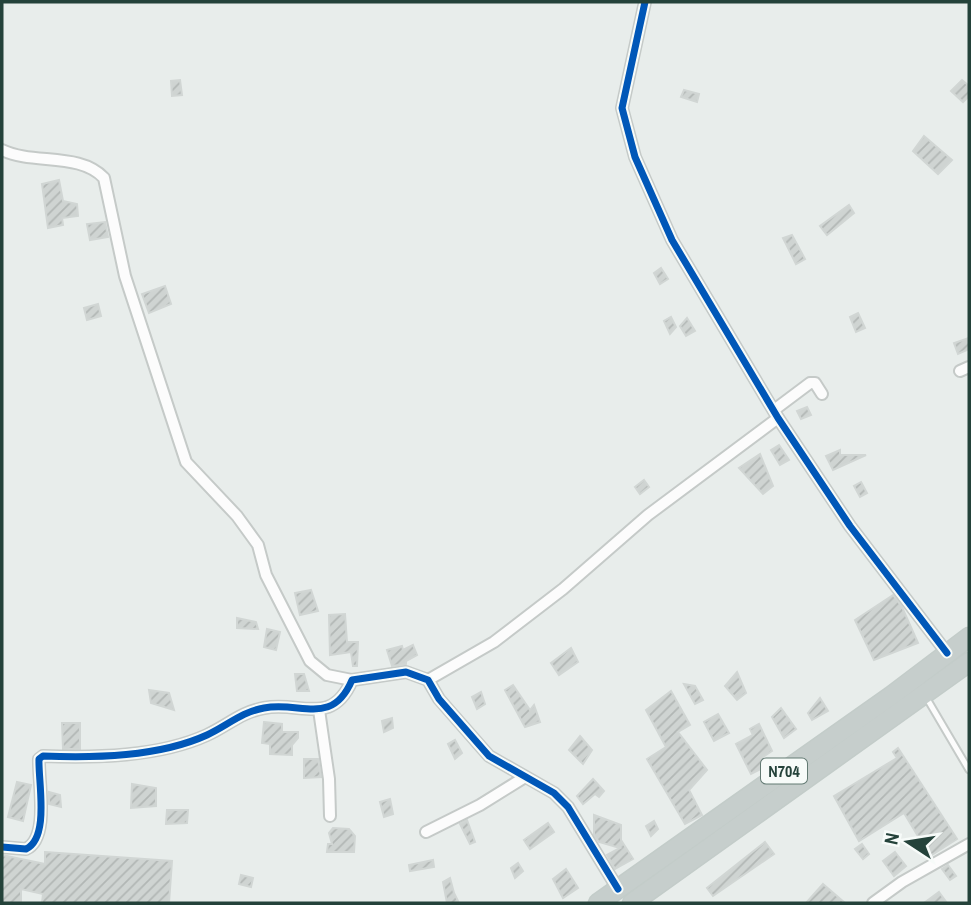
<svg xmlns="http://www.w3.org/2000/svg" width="971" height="905" viewBox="0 0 971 905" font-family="'Archivo Narrow',sans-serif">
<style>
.building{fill:url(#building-hatch);stroke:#d1d6d4;stroke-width:2}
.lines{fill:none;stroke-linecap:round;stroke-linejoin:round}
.service-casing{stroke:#c5cac8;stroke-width:9}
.minor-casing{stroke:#c5cac8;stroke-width:14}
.trunk-casing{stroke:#c3ccc9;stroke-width:21}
.service{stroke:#fcfcfc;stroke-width:5}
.minor{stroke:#fcfcfc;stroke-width:10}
.trunk{stroke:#c6cecc;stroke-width:18}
.cycleway-casing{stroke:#f7fbf9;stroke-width:11}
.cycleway{stroke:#0057b8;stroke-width:7}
.labels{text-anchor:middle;stroke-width:6;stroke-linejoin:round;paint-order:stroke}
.shield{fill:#f7fbf9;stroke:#637a73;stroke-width:2}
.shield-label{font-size:16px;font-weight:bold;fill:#24423a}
</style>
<defs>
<pattern id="building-hatch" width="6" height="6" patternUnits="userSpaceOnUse" patternTransform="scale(1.75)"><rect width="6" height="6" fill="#cfd4d2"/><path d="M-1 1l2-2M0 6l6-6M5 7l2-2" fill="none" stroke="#b2b7b5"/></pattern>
</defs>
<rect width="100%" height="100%" fill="#e8edeb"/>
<g class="building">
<polygon points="180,80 182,95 172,96 171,81"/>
<polygon points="962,80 969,86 969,96 963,102 951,91"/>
<polygon points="684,90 699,94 697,102 681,97"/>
<polygon points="924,136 952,160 938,174 913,151"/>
<polygon points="59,180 63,201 77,204 78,216 62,218 63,225 48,228 42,184"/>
<polygon points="849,205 854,213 827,235 820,226"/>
<polygon points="105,222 108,237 90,240 87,224"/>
<polygon points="792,235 805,259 796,264 783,238"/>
<polygon points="661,268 668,279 660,284 654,273"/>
<polygon points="165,286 171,304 149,313 142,294"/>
<polygon points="98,304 101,316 87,320 84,308"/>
<polygon points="858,313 865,328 856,332 850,317"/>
<polygon points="671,317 676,327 670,334 664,321"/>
<polygon points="687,318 695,331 686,336 680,326"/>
<polygon points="969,338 969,349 958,354 954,343"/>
<polygon points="807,407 811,415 801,419 797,411"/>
<polygon points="779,445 789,460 780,465 771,450"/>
<polygon points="840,450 840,455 866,455 833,470 826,456"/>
<polygon points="760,454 773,486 763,494 739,468"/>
<polygon points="644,480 649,487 640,494 635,487"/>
<polygon points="861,482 867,493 860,497 854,486"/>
<polygon points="311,590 318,611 300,615 295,593"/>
<polygon points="893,595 902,607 918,643 874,660 855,620"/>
<polygon points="345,614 347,642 358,642 357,666 353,666 351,652 330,655 329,615"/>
<polygon points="237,618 256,622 258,629 237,628"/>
<polygon points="267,629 280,632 276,650 264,647"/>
<polygon points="413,645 417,655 406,661 406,664 392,666 387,650 402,646 403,650"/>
<polygon points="571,648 578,662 559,675 551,663"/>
<polygon points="737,672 746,693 737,700 725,686"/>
<polygon points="295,674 304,674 309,691 297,691"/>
<polygon points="684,684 695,686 703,700 695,704"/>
<polygon points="513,685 530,710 534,705 540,722 525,727 505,690"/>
<polygon points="149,690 169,693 174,710 151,703"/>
<polygon points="671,691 690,725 678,732 707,770 689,790 702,815 685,824 647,759 666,747 646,710"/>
<polygon points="481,692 485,704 477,709 472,697"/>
<polygon points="820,698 828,711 812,720 808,713"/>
<polygon points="781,708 796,729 784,738 772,717"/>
<polygon points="718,714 729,733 714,741 704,722"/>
<polygon points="392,718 393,728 384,732 382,721"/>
<polygon points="264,722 282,724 282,732 298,732 298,738 292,745 292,755 270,754 270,744 262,743"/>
<polygon points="62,723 80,723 80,749 63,749"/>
<polygon points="759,724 772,751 763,757 767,766 751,774 736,744 753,735 750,729"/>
<polygon points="580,736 592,750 583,764 569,750"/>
<polygon points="455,740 462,753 455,759 448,744"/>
<polygon points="898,748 957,839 930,856 904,813 859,841 834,796 897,758 893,752"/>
<polygon points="304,759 318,759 321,777 304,778"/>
<polygon points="593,779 604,791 599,797 595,794 583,804 577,796"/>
<polygon points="17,782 31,785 23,821 8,817"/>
<polygon points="132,784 156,788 156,806 131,808"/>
<polygon points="49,792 60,795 61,807 49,804"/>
<polygon points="390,799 393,814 384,817 380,802"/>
<polygon points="167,810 188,810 187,823 166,824"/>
<polygon points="594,815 621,825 621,840 633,859 615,869 607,855 620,848 599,842 594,835"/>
<polygon points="467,820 475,842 470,844 460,824"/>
<polygon points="654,821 658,829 651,836 646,826"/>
<polygon points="548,823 554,832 530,849 524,840"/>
<polygon points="333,828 349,829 355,836 354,852 327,852 328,844 332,844 329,833"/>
<polygon points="765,842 774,854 713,896 707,888"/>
<polygon points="862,844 869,854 863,859 855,849"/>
<polygon points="45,852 172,861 169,903 42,903 43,894 21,889 21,903 2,903 2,855 45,864"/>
<polygon points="895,852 906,866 894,876 883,861"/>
<polygon points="433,860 434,867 410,871 409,865"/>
<polygon points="518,863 523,871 515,878 511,868"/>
<polygon points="948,865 956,876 950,880 942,869"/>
<polygon points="566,869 578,888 563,898 553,879"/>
<polygon points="241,875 253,878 251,887 239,884"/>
<polygon points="450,878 454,893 459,903 447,903 443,882"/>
<polygon points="823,884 845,903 806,903"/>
<polygon points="939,892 947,903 924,903"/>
</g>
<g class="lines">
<defs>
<polyline id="service" points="926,697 969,770"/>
<g id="minor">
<polyline points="645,2 622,108 635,157 672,240 778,418 850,526 947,653"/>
<path d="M 2,150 C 33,165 80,152 104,178 L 125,276 L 186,462 L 237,516 L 258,545 L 266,575 L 310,661 L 327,675 L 352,680"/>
<polyline points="960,371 969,367"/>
<polyline points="774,410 810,383 815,383 822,394"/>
<polyline points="428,680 494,642 563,589 648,515 778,418"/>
<polyline points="319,710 329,779 330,816"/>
<polyline points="426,832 480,805 525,777"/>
<path d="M 2,847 L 26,849 C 50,838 38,781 39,759 L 43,756 C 94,758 159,757 207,735 C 227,726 241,712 264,708 C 301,701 332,727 352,680 L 406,672 L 428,680 L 439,699 L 489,756 L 554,793 L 568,807 L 618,889"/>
<polyline points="873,903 902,882 969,844"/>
</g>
<g id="trunk">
<polyline points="598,903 891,696 969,637"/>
<polyline points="632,903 969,662"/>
</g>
</defs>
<use href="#service" class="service-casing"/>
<use href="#minor" class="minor-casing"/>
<use href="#trunk" class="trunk-casing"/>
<use href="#service" class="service"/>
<use href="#minor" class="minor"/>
<use href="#trunk" class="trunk"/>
<defs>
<g id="cycleway">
<polyline points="645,2 622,108 635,157 672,240 778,418 850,526 947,653"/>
<path d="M 2,847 L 26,849 C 50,838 38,781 39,759 L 43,756 C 94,758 159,757 207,735 C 227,726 241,712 264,708 C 301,701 332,727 352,680 L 406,672 L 428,680 L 439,699 L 489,756 L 554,793 L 568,807 L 618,889"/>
</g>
</defs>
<use href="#cycleway" class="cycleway-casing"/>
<use href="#cycleway" class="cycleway"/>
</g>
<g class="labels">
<rect class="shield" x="761" y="758.5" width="46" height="25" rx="5"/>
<g class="shield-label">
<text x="784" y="777">N704</text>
</g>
</g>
<rect width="971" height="905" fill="none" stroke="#24423a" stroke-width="7"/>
<g transform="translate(908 842) rotate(282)" stroke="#f7fbf9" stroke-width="5" paint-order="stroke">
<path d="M0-5L12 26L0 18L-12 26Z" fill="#24423a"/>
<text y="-10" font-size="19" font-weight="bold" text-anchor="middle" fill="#24423a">N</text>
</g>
</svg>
